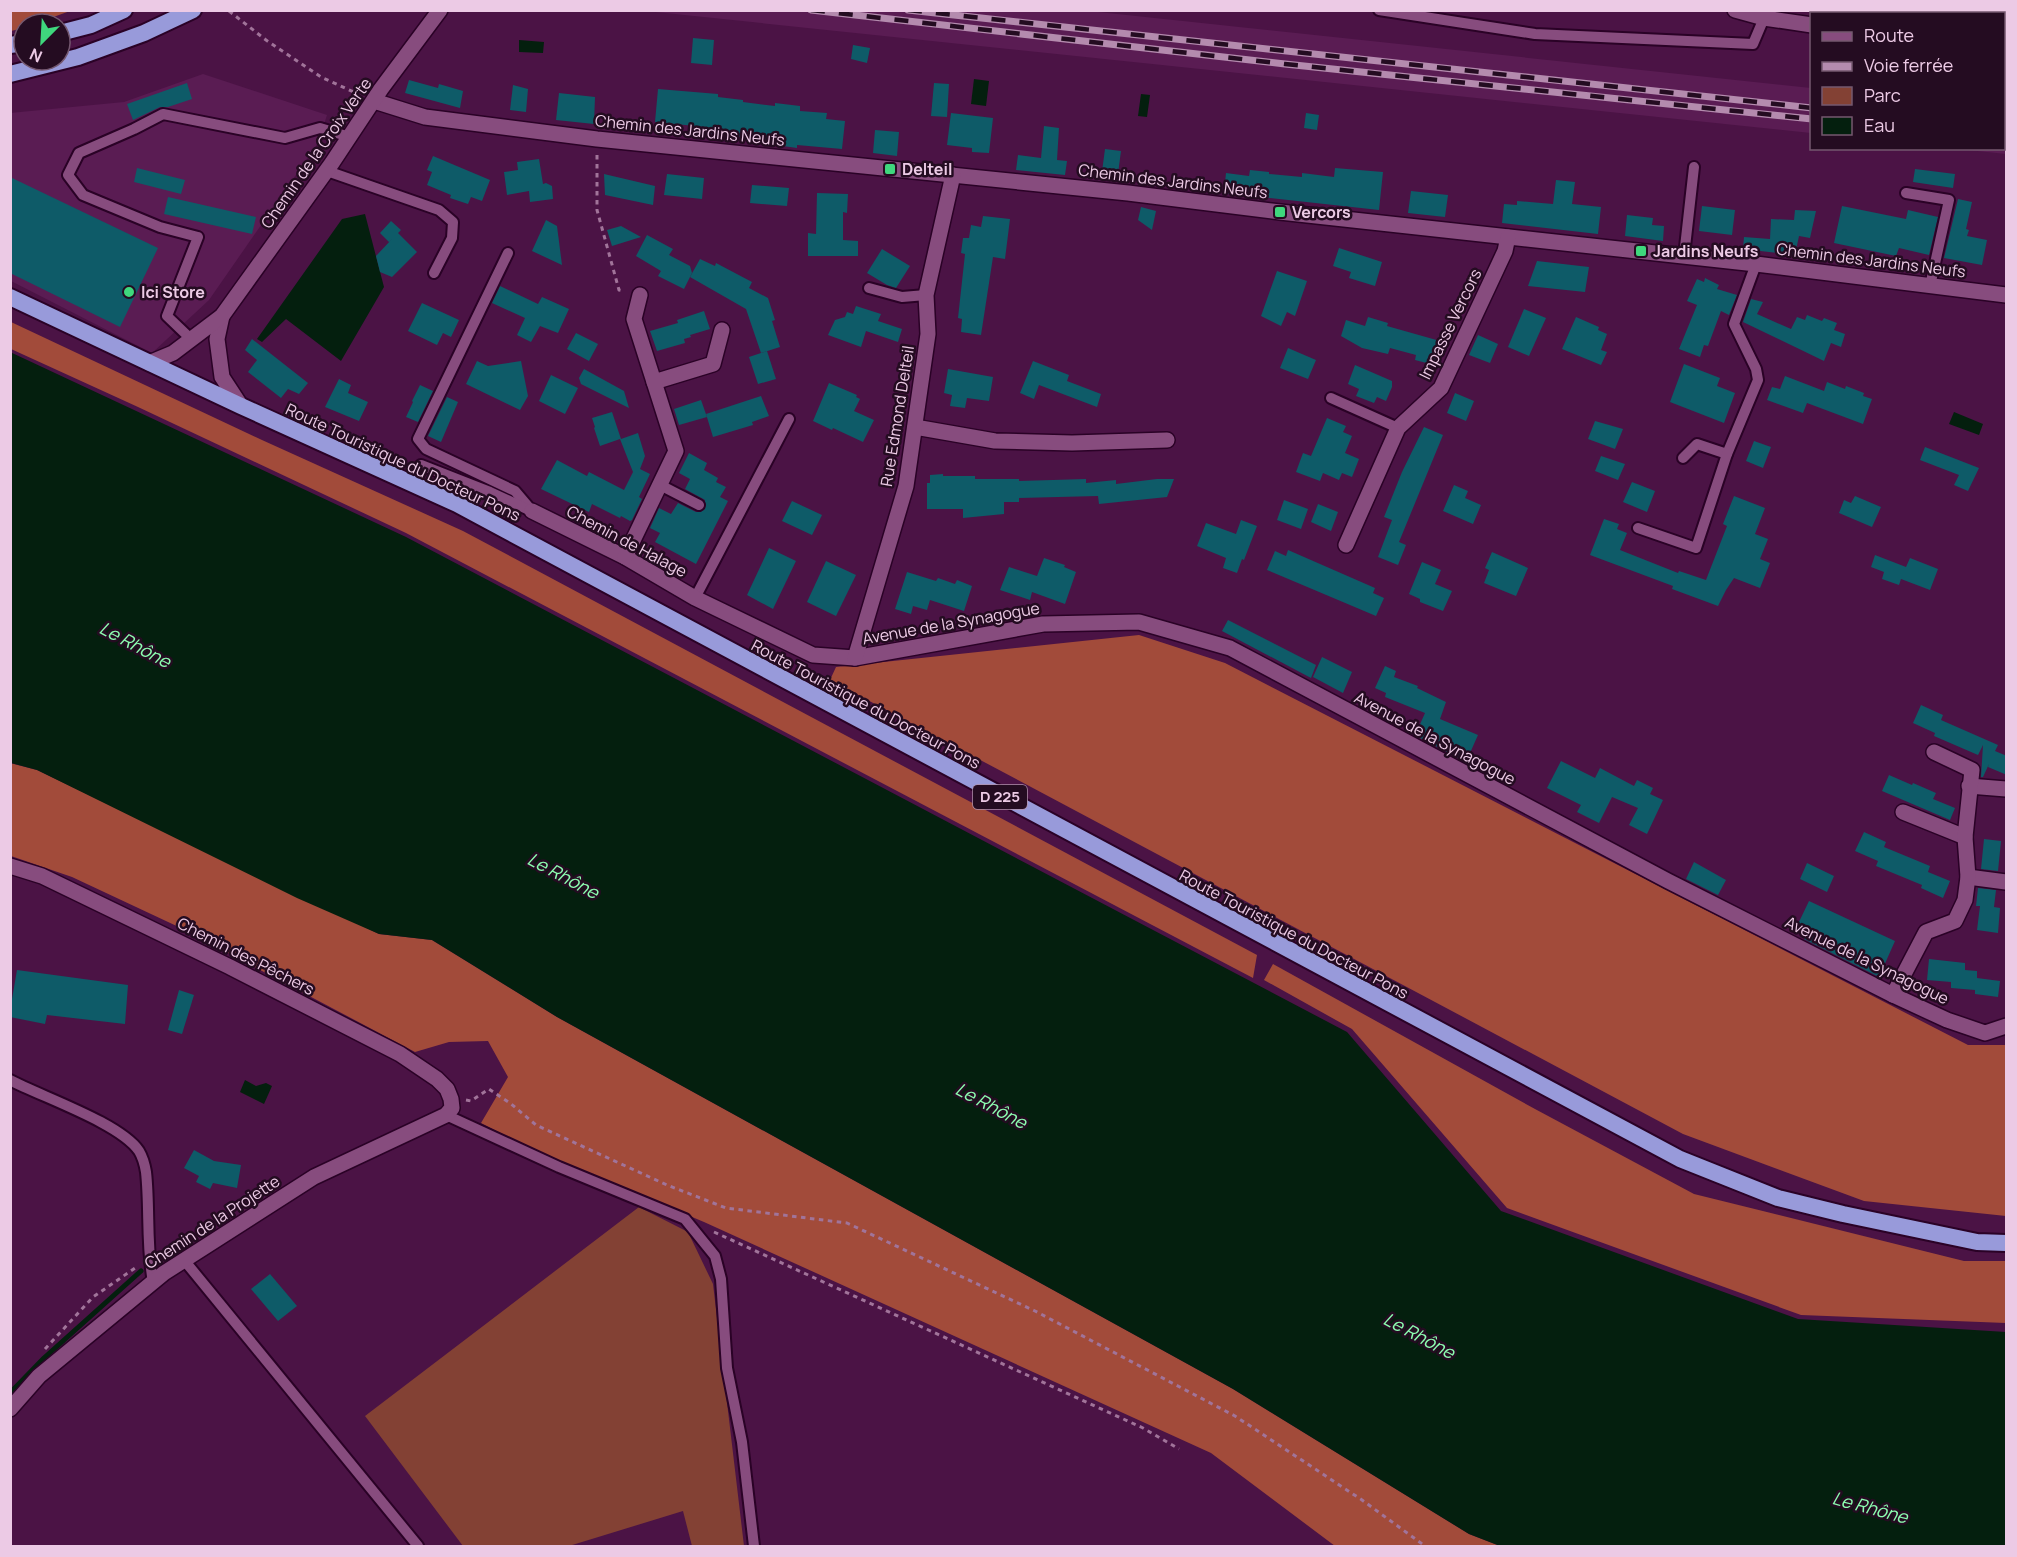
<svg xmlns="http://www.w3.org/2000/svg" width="2017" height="1557" viewBox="0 0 2017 1557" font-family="Manrope,sans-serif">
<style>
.built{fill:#5a1c53}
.green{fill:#834134}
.forest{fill:#a24b3a}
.water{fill:#041f0e}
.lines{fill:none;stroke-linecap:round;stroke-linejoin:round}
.stream{stroke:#041f0e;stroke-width:5}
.building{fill:#0e5b68}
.service-casing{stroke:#2a0226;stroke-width:14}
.minor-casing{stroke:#2a0226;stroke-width:18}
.trunk-casing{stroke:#2a0226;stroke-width:20}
.path{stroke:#a1749a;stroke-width:3;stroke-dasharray:4.5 4.5;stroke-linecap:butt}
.service{stroke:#874c7e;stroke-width:10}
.minor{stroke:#874c7e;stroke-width:15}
.trunk{stroke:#989ada;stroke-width:16}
.rail-casing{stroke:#b48bae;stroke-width:7}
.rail{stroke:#240c21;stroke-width:4.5;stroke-dasharray:14;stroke-linecap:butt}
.poi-dot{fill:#3fd77d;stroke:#240c21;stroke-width:2}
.labels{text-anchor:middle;stroke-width:5;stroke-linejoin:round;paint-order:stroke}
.shield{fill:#240c21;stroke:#b091aa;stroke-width:1.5}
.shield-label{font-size:15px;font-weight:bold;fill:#eccae5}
.street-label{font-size:16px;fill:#eccae5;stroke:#240c21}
.poi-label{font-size:16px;font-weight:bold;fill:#eccae5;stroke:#240c21;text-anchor:start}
.water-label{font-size:18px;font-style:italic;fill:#8dfeb1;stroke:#240c21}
</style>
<rect width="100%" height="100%" fill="#4b1345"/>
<g class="built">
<polygon points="646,11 1089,11 1811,88 1811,133"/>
<polygon points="203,74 327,115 318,143 209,300 152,353 11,281 10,113 124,102"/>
<polygon points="2004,109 2006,109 2006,154 1958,149 2004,148"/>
</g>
<polygon class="green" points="639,1207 688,1232 713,1284 744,1546 692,1546 683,1511 569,1546 463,1546 365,1416"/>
<g class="forest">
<polygon points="11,10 70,10 70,11 34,24 24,24 24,28 11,31"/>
<polygon points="11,322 262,440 463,531 1257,955 1253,978 406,533 138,407 11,349"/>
<polygon points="1139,635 1225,663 1968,1045 2006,1045 2006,1216 1864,1201 1683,1134 830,680 836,667"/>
<polygon points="10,763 37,770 379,934 432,940 557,1017 1233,1389 1469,1534 1500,1546 1335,1546 1211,1453 704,1222 533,1150 481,1123 508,1077 488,1041 449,1042 415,1052 183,929 72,877 11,856"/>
<polygon points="1273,964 1535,1109 1694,1194 1964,1261 2006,1261 2006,1323 1801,1315 1507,1208 1352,1029 1264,980"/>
</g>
<g class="water">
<polygon points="519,40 544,42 543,53 519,52"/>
<polygon points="974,79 989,81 986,106 971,104"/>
<polygon points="1141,94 1150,95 1147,117 1138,116"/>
<polygon points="365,214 384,287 341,361 286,319 262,342 257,339 342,219"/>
<polygon points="10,352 406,537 1347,1032 1501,1211 1798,1319 2006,1332 2006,1546 1500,1546 1469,1534 1233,1389 557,1017 432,940 379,934 297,898 37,770 11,763"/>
<polygon points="1954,412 1983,424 1979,435 1949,424"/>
<polygon points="245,1080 256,1086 266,1083 272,1086 264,1104 240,1092"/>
</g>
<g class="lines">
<polyline class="stream" points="10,1393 44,1358 141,1271"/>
</g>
<g class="building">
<polygon points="693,38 714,40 712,65 691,63"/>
<polygon points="853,45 870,48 867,63 851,59"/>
<polygon points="409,80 438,88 439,84 463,91 460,108 405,93"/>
<polygon points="187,83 192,99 168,107 160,107 133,120 127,104"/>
<polygon points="934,83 949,84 947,117 931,116"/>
<polygon points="513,85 528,89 526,112 510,110"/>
<polygon points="658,89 718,94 718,97 743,100 743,102 775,106 775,103 800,106 800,111 827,113 826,119 845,121 842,149 797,145 797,148 762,143 762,139 705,133 705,127 655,122"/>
<polygon points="559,93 595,97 594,124 556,120"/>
<polygon points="951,113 993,118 989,153 972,152 972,148 947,145"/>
<polygon points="1306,113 1319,115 1317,130 1304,128"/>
<polygon points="1044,126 1059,128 1057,160 1067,161 1065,175 1016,170 1018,155 1041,158"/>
<polygon points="875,130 899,132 897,156 873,153"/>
<polygon points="1105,149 1121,151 1117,181 1101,179"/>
<polygon points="433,156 490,180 482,201 471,197 468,204 450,198 451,195 427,185 432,172 427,170"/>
<polygon points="539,159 543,184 546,183 552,186 553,199 530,202 529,191 507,195 504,172 518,170 517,162"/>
<polygon points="137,168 185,180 181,194 134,182"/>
<polygon points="1335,168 1383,172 1379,210 1224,193 1226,173 1249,176 1250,170 1269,172 1269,174 1302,177 1302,173 1334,177"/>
<polygon points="1915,169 1955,174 1953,188 1913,182"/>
<polygon points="604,174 655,186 653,205 605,195"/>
<polygon points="667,174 704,178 702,199 664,195"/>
<polygon points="10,177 158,248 120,327 10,273"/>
<polygon points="1556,180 1575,182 1572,204 1601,207 1598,234 1502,223 1504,204 1517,205 1517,201 1553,204"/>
<polygon points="752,185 789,188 787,206 750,203"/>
<polygon points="1411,191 1448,195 1445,217 1408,213"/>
<polygon points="817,193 848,194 847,213 843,212 843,240 858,241 858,256 808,256 808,233 816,234"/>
<polygon points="168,197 256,217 252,234 164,214"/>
<polygon points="1958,199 1972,202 1966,229 1969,230 1967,236 1987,240 1982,265 1944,258"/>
<polygon points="1702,206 1735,210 1732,235 1699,231"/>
<polygon points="1842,206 1906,219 1908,210 1938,217 1929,255 1899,248 1896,256 1834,243"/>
<polygon points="1141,207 1156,211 1152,230 1138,220"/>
<polygon points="1795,210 1816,211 1810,238 1799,236 1795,255 1743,249 1744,237 1770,239 1771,219 1794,220"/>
<polygon points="1627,215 1653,218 1652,225 1664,226 1663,241 1625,236"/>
<polygon points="983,216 1010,219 1005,259 993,257 981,335 961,332 962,319 958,318 965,254 961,253 963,238 969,238 971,225 981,227"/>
<polygon points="546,220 557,226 562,265 532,251"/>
<polygon points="391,221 401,230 398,233 417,252 392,277 380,272 376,256 392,239 389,242 380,233"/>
<polygon points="621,226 641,237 612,246 607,230"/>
<polygon points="647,235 673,249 669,255 690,266 692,273 684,289 658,276 661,271 636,256"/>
<polygon points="1339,248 1382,262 1375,286 1349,278 1351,272 1333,266"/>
<polygon points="882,249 910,266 896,288 887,285 867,273"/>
<polygon points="700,259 715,266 716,263 752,282 749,288 768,298 775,320 772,321 780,347 761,353 746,309 690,277"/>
<polygon points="1537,261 1589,267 1585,292 1528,286"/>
<polygon points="1277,271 1307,281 1295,316 1287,312 1281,326 1261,316"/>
<polygon points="1705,278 1719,285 1717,289 1737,295 1729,315 1721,311 1708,346 1704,345 1700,357 1679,349 1697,305 1687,301 1697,279 1704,282"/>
<polygon points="500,286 538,304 542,297 569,309 558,333 540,326 531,342 517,335 525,318 492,303"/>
<polygon points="1751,299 1763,302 1757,314 1791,329 1797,317 1805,320 1807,315 1822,321 1824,318 1837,323 1834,330 1845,334 1841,347 1831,343 1824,361 1743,322"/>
<polygon points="422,303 459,320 451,337 443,333 437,345 408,331"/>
<polygon points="856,306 881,314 878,321 902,329 898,342 866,331 861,347 828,335 835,320 845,317 847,312 853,314"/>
<polygon points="1524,309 1546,318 1529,356 1508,347"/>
<polygon points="704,311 710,329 690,335 691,337 684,339 685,343 657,351 650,331 678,323 677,320"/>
<polygon points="1368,317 1388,323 1387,326 1440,341 1434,365 1415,360 1416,355 1390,348 1388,354 1362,348 1341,336 1346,320 1365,326"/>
<polygon points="1576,317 1599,327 1598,330 1607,334 1601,350 1607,352 1601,365 1562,349"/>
<polygon points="576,333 598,344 589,361 567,349"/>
<polygon points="1478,335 1498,344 1490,363 1469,355"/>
<polygon points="252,339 308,383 299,394 288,389 281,398 248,372 257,360 245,350"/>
<polygon points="1288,348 1316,360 1308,379 1280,368"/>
<polygon points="767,351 776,379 758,384 749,357"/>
<polygon points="477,361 488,366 521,361 528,396 520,410 466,384"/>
<polygon points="1033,361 1069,375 1067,381 1101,394 1097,407 1039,385 1034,399 1020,393"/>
<polygon points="1684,364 1720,378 1717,386 1735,393 1724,423 1670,402"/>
<polygon points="1355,365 1392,381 1392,387 1386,401 1377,397 1374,403 1356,396 1359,389 1348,384"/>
<polygon points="584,369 624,391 629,408 581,384 579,378"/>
<polygon points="948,369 993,377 989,401 967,398 965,408 950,406 952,395 944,393"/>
<polygon points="551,375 578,388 565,414 539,401"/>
<polygon points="1785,376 1824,391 1827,382 1845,389 1846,386 1864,393 1863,396 1872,399 1863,424 1807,403 1803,413 1767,400 1772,387 1780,389"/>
<polygon points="339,379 351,385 348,393 368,402 359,421 325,407"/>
<polygon points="829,383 857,395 856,397 860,399 854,411 874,420 863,442 833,428 832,430 813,421"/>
<polygon points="420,385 433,391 418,422 406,417 413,402 412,401"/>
<polygon points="1455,393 1474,401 1466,421 1447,413"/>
<polygon points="761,396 769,416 752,422 753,425 713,437 706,414"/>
<polygon points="447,397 458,402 441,442 428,436"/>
<polygon points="701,400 707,417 679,425 674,409"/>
<polygon points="612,412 621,439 638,433 645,456 640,469 650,474 639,497 642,499 632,520 630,521 621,516 620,518 592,504 589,512 541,489 557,460 587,476 589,472 624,490 633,472 620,439 600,446 594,428 595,427 592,418"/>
<polygon points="1327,418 1346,426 1343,432 1352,436 1345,453 1359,459 1352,477 1342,473 1339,480 1323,473 1320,481 1296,472 1303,453 1311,456"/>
<polygon points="1595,421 1623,429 1615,449 1588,439"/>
<polygon points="1424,427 1443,435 1399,542 1406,545 1398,565 1378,557 1392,520 1384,517 1402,472"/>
<polygon points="1754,441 1771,447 1763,468 1746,461"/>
<polygon points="1925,447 1979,468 1968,491 1954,485 1959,475 1920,460"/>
<polygon points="689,453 707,463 704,470 718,478 716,482 726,487 720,497 728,501 696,564 655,542 660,533 650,528 659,508 671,514 678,503 696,512 700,512 705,509 705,500 685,489 690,479 679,473"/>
<polygon points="1601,456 1625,464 1618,480 1595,471"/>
<polygon points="943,474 943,476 975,476 975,479 1019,479 1019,481 1086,479 1086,483 1116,480 1116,484 1157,479 1174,479 1167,497 1099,504 1098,496 1019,498 1019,502 1004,502 1004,514 963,518 963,509 927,509 927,483 930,483 930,475"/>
<polygon points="1632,482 1655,491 1647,512 1623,502"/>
<polygon points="1454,485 1468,491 1465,498 1481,505 1473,524 1443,511"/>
<polygon points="1734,496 1765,508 1755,534 1768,539 1760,559 1770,563 1760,588 1734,578 1726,590 1718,606 1672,589 1673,586 1590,555 1604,519 1619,524 1617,529 1627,533 1620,550 1678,573 1679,571 1706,580 1727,526 1723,524"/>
<polygon points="1855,496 1881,507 1872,527 1839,513 1844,500 1851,503"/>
<polygon points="1284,500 1308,509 1301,529 1277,520"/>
<polygon points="792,501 822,515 812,535 782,521"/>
<polygon points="1318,504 1338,512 1331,531 1311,522"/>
<polygon points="1241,520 1257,526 1244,560 1242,559 1237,573 1223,568 1226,558 1197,546 1206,523 1236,534"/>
<polygon points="769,548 796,561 773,609 747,595"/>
<polygon points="1288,550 1375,588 1373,593 1384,598 1376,616 1267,570 1275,551 1286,556"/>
<polygon points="1492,552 1528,568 1516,596 1484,583 1489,570 1485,568"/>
<polygon points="1875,555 1906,567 1910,558 1938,569 1930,590 1901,579 1899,585 1882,579 1884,572 1871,567"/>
<polygon points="1044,558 1065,565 1064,567 1076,572 1065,604 1032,592 1030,600 1000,590 1009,567 1037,576"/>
<polygon points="826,561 856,575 836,616 807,602"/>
<polygon points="1422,562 1441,570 1435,584 1452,591 1443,611 1420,602 1420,599 1409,594"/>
<polygon points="907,572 936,581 938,578 955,584 957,580 972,586 964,611 930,600 927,610 913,606 911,614 895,609"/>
<polygon points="1228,620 1316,665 1311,678 1222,631"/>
<polygon points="1322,657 1352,672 1343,693 1313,677"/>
<polygon points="1385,666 1396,671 1394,677 1418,686 1417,688 1446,702 1440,719 1478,735 1466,762 1420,738 1422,734 1417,731 1425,713 1385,697 1386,693 1375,688"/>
<polygon points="1921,705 1943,715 1941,720 1998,745 1995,751 2007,756 2007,775 1988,767 1989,764 1983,777 1981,777 1983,745 1978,755 1934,736 1935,733 1913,723"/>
<polygon points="1561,761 1595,778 1600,768 1634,786 1637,780 1653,788 1650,794 1663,800 1647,834 1629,825 1638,808 1612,797 1599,823 1577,812 1581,805 1547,788"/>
<polygon points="1889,775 1912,785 1913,783 1936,793 1933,799 1955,808 1950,820 1882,791"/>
<polygon points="1864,832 1886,842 1884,847 1930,866 1928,872 1950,881 1943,898 1921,888 1922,885 1876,866 1878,861 1855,851"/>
<polygon points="1984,839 2001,841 1998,871 1981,869"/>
<polygon points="1694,862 1726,880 1718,895 1686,879"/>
<polygon points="1807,863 1834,876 1827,892 1800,879"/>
<polygon points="1978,888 1996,890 1994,907 2000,908 1998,933 1977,930 1980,906 1976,906"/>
<polygon points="1809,901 1895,941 1879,977 1804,939 1809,930 1798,924"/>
<polygon points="1929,959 1965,963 1965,970 1977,971 1977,978 2000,981 1998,997 1975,994 1975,990 1951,988 1951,982 1927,980"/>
<polygon points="17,970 128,985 125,1024 47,1015 45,1024 10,1017 10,998 12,999"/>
<polygon points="179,990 194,995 182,1034 168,1030"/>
<polygon points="194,1150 214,1161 241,1165 237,1188 213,1183 210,1189 196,1182 199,1176 184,1168"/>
<polygon points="270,1274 297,1306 278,1321 251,1289"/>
</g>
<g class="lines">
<defs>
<g id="service">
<polyline points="1379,10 1535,34 1753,44 1764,18"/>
<polyline points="327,171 439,210 453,222 452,238 434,273"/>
<polyline points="1906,193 1949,200 1930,286"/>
<polyline points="508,253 418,439 426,449 515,491 532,511"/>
<polyline points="1684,256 1694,167"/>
<polyline points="869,288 902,297 926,295"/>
<polyline points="192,340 167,316 198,237 160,227 83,195 68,175 79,153 134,129 163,114 285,138 320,128 350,137"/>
<polyline points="1331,398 1398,428"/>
<polyline points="1683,458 1697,444 1727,454"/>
<polyline points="421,465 490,492 529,510"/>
<polyline points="660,485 699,505"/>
<polyline points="1638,528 1696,548 1727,454 1758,380 1756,369 1734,324 1756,264"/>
<polyline points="695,598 789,419"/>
<path d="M 10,1080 C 42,1097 120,1123 139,1151 C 142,1156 145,1166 146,1172 C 150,1209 146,1246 153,1282"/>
<polyline points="446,1115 559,1167 685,1219 715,1256 721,1279 727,1368 742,1442 754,1546"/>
<polyline points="184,1260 418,1546"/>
</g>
<g id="minor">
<polyline points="1735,10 1764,18 1812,25"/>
<polyline points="1854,14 1855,10"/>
<polyline points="2004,52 2006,52"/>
<polyline points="374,101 425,117 597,139 1128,193 1280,212 1756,264 2006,295"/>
<polyline points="222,316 217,339 222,377 241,406"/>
<polyline points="149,363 173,353 222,316 332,163 381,89 440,10"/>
<polyline points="654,382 713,364 722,330"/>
<polyline points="915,427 995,441 1072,443 1167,440"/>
<polyline points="532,511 625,557 695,598 813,655 855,658 1043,624 1139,622 1230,648 1668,881 1893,995 1947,1020 1985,1033 2006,1026"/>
<polyline points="1346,545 1398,428 1441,388 1505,251 1508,237"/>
<polyline points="625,557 676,451 634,319 640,295"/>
<polyline points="855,658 906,486 928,334 926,295 953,175"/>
<polyline points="1969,786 2006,789"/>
<polyline points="1903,812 1965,837"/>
<polyline points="10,866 42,876 230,967 400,1054 437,1079 447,1089 451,1099 452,1108 446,1115 314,1177 164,1273 39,1376 10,1409"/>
<polyline points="1968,877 2006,882"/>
<polyline points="1893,995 1926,932 1955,921 1965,900 1968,877 1965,837 1972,770 1934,752"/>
</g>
<g id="trunk">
<polyline points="60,33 91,25 124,10"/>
<polyline points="10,45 24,43"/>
<polyline points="10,74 78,57 144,33 193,10"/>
<polyline points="10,297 241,406 457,504 1680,1159 1778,1198 1843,1214 1977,1242 2006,1243"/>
</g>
</defs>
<use href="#service" class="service-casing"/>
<use href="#minor" class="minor-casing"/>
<use href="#trunk" class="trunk-casing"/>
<g class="path">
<polyline points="229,11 266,40 321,77 358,94"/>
<polyline points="597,155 597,210 619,290 624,291"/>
<polyline points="466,1100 471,1101 489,1089 510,1103 536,1125 667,1185 726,1208 847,1223 1035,1311 1235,1416 1362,1500 1425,1546"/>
<polyline points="714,1232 1143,1428 1179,1449"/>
<polyline points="45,1349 93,1297 138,1266"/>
</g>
<use href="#service" class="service"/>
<use href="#minor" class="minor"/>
<use href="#trunk" class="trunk"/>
<defs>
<g id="rail">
<polyline points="811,10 1285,64 1812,119"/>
<polyline points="908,10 1812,108"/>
<polyline points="2004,128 2006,128"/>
<polyline points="2004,139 2006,140"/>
</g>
</defs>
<use href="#rail" class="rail-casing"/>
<use href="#rail" class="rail"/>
</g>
<g class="poi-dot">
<rect x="884" y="163" width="12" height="12" rx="3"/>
<rect x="1274" y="206" width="12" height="12" rx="3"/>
<rect x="1635" y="245" width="12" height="12" rx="3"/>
<circle cx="129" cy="292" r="6"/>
</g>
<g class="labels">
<rect class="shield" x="973" y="785" width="54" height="24" rx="4.5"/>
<g class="shield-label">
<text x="1000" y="802">D 225</text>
</g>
<g class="street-label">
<text transform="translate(690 130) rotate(6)" y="6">Chemin des Jardins Neufs</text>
<text transform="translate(316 153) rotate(-55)" y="6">Chemin de la Croix Verte</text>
<text transform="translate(1173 181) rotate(7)" y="6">Chemin des Jardins Neufs</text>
<text transform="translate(1871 260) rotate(7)" y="6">Chemin des Jardins Neufs</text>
<text transform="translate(1450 324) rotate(-64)" y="6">Impasse Vercors</text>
<text transform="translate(897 416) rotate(-81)" y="6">Rue Edmond Delteil</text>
<text transform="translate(403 462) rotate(25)" y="6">Route Touristique du Docteur Pons</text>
<text transform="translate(627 541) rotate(28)" y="6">Chemin de Halage</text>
<text transform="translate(951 623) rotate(-10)" y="6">Avenue de la Synagogue</text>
<text transform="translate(866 704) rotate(28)" y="6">Route Touristique du Docteur Pons</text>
<text transform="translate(1435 738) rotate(28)" y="6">Avenue de la Synagogue</text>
<text transform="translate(1294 934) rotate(28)" y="6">Route Touristique du Docteur Pons</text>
<text transform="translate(246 956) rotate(27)" y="6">Chemin des Pêchers</text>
<text transform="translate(1867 960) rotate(26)" y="6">Avenue de la Synagogue</text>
<text transform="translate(212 1222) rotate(-33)" y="6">Chemin de la Projette</text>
</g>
<g class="poi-label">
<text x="902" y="175">Delteil</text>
<text x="1292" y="218">Vercors</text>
<text x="1653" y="257">Jardins Neufs</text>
<text x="141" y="298">Ici Store</text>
</g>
<g class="water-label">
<text transform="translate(135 645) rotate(28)" y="6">Le Rhône</text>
<text transform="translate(563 876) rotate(28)" y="6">Le Rhône</text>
<text transform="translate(991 1106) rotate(28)" y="6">Le Rhône</text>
<text transform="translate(1419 1336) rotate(28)" y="6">Le Rhône</text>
<text transform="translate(1870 1508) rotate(15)" y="6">Le Rhône</text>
</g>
</g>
<rect width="2017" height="1557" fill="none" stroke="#eccae5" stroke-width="24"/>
<rect x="1810" y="12" width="195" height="138" fill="#240c21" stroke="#74586f" stroke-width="1.5"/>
<rect x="1822" y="32" width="30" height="9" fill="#874c7e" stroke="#74586f" stroke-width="1.5"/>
<text x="1864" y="42" font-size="18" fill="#eccae5">Route</text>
<rect x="1822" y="62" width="30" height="9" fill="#b48bae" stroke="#74586f" stroke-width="1.5"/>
<text x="1864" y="72" font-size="18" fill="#eccae5">Voie ferrée</text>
<rect x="1822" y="87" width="30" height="18" fill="#834134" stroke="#74586f" stroke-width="1.5"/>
<text x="1864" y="102" font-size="18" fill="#eccae5">Parc</text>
<rect x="1822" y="117" width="30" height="18" fill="#041f0e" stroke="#74586f" stroke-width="1.5"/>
<text x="1864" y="132" font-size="18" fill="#eccae5">Eau</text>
<g transform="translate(42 42) rotate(204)"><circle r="28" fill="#240c21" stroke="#74586f" stroke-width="1.5"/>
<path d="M0-4.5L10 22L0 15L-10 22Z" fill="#3fd77d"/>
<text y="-9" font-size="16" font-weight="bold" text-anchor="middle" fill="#eccae5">N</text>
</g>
</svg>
